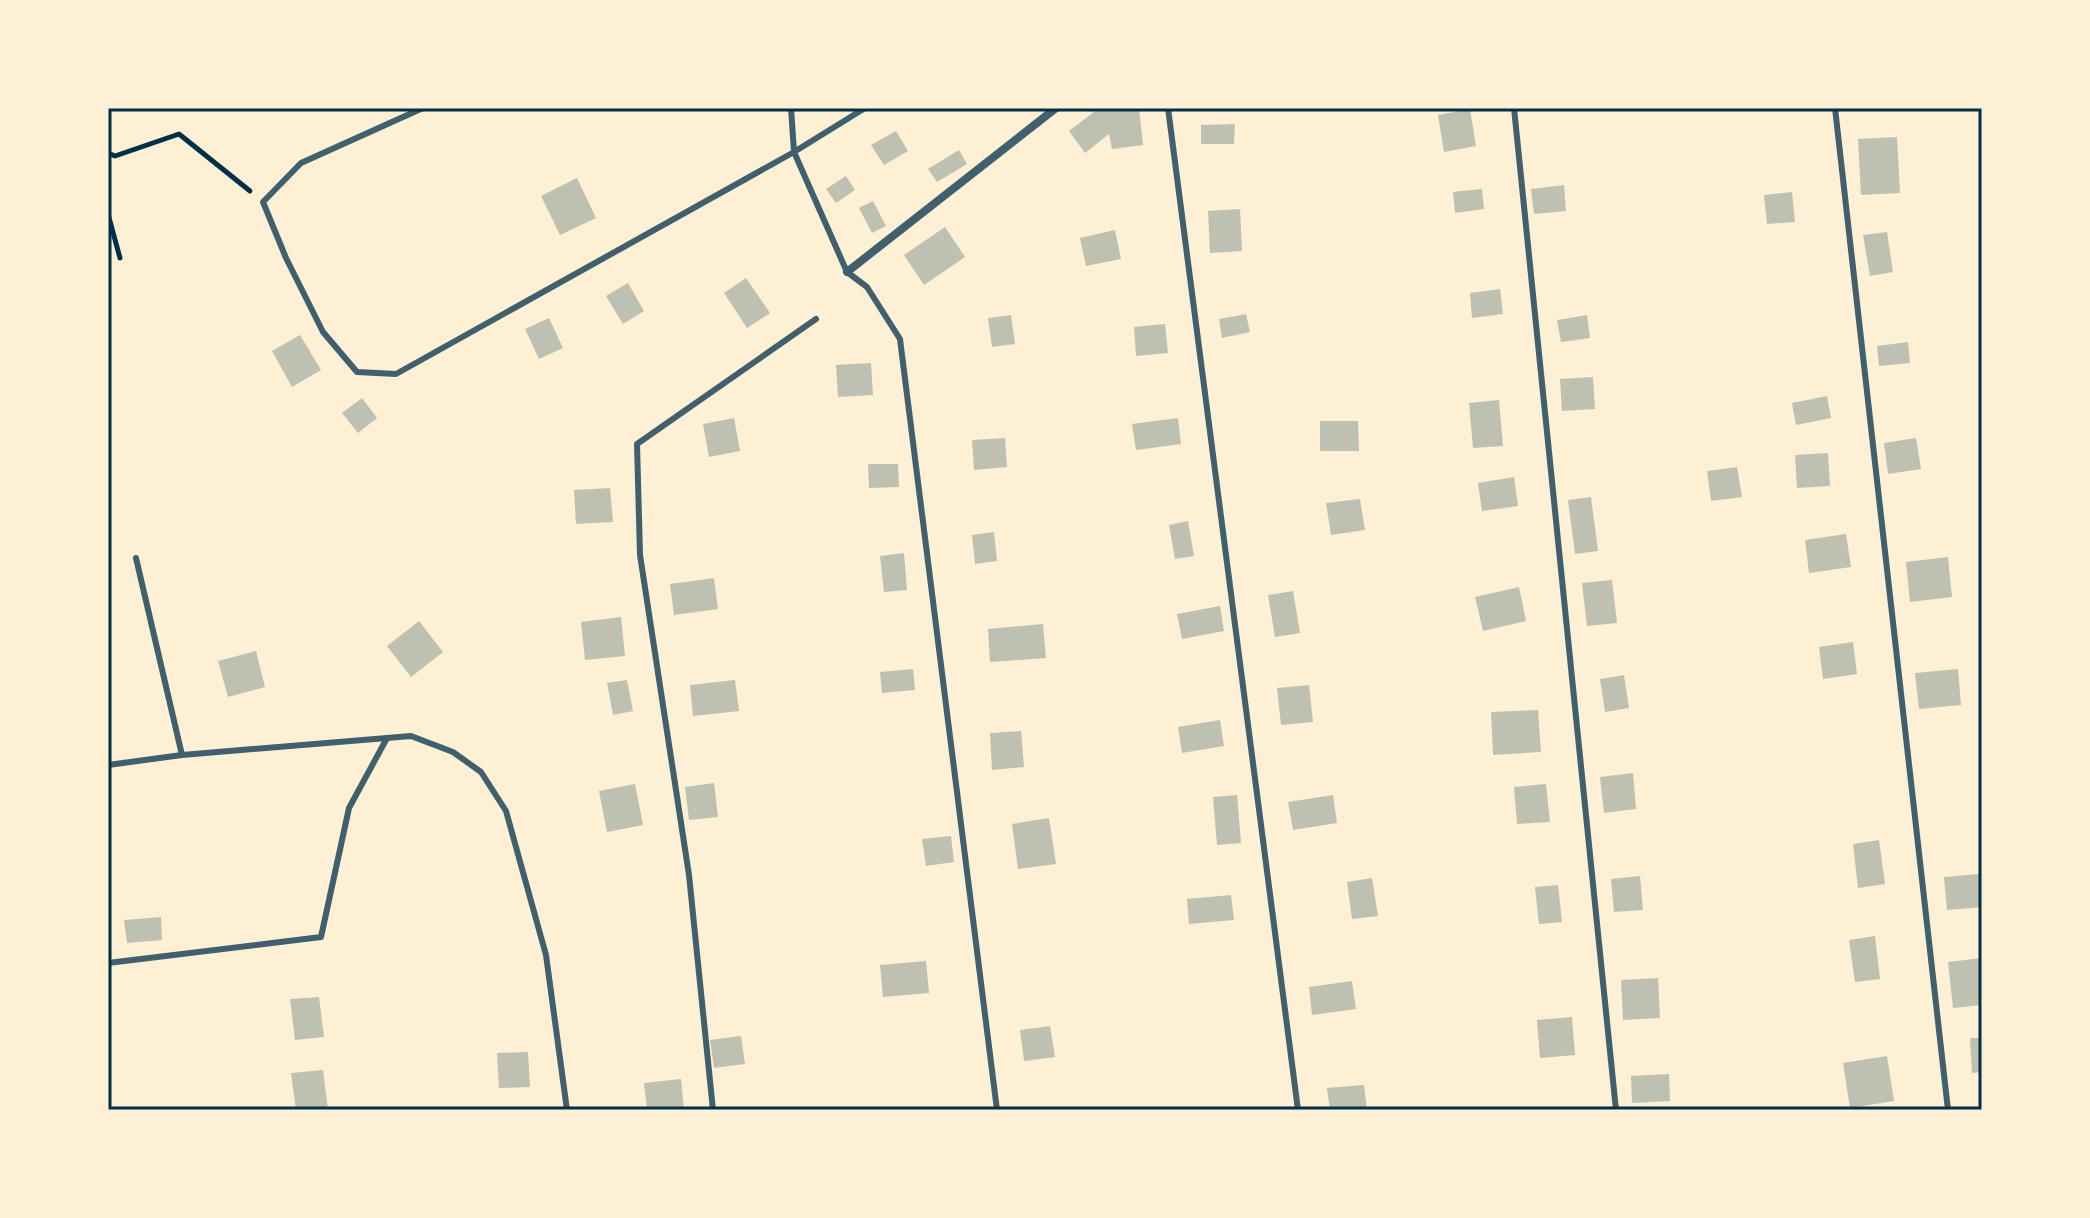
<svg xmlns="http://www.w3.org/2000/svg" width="2090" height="1218" viewBox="0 0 2090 1218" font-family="'Fira Sans Condensed',sans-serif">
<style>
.building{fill:#bec0b2}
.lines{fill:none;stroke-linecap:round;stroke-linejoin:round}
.path{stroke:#003049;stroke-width:5}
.service{stroke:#3f606c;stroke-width:6}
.minor{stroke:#3f606c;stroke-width:8}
.neatline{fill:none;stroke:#003049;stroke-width:3}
</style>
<rect width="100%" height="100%" fill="#fdf0d5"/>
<g class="building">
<polygon points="1099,108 1139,108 1143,145 1112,149 1109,134 1085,153 1069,131"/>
<polygon points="1470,109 1476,146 1444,152 1438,115"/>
<polygon points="1235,124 1234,144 1201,144 1201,125"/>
<polygon points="896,131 908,151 884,165 871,145"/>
<polygon points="1897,137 1900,193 1861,195 1858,139"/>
<polygon points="959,150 967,164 937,182 928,169"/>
<polygon points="846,176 855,190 836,203 826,189"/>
<polygon points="577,178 596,218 560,235 541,196"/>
<polygon points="1564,185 1566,211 1534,214 1531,189"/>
<polygon points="1482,189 1484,209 1455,213 1453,192"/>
<polygon points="1792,192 1795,222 1767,224 1764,195"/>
<polygon points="873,201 886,226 872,233 859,208"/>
<polygon points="1240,209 1242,251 1210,253 1208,211"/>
<polygon points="945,227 965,257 924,285 904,255"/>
<polygon points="1115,230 1121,259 1086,266 1080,238"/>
<polygon points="1887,232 1893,272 1870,276 1863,235"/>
<polygon points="746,278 770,313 747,328 724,293"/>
<polygon points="628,283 644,311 623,324 606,296"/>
<polygon points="1500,289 1503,314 1472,318 1470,293"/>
<polygon points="1246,314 1250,332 1222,338 1219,319"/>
<polygon points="1011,315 1015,344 992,347 988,318"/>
<polygon points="1587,315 1590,338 1561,342 1557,320"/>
<polygon points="549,318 563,348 539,359 525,329"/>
<polygon points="1165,324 1168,353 1136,356 1134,327"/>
<polygon points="300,335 321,370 292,387 272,351"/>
<polygon points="1908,342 1910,363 1879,366 1877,346"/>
<polygon points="871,363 873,395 838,397 836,365"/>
<polygon points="1593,377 1595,409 1562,411 1560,379"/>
<polygon points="1827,396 1831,418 1796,425 1792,403"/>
<polygon points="362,398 377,418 358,433 342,413"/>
<polygon points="1499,400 1503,446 1473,448 1469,403"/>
<polygon points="734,418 740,451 709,457 703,424"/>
<polygon points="1178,418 1181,444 1136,450 1132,424"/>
<polygon points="1320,421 1358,421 1359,451 1320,451"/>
<polygon points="1005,438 1007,467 974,470 972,440"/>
<polygon points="1916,438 1921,469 1888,474 1884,443"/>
<polygon points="1828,453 1830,486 1797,488 1795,455"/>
<polygon points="868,464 898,464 899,487 869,488"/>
<polygon points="1737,467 1742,497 1711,501 1707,471"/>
<polygon points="1514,477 1518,506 1482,511 1478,483"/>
<polygon points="610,488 613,522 576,524 574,490"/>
<polygon points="1591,497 1598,551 1575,554 1568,500"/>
<polygon points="1360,499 1365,530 1331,535 1326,503"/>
<polygon points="1188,521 1194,556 1175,559 1169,525"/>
<polygon points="994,532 997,561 975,564 972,535"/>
<polygon points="1846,534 1851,567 1809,573 1805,540"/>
<polygon points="904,553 907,590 884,592 880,556"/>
<polygon points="1948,557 1952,597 1910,602 1906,562"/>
<polygon points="714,578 718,609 674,615 670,584"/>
<polygon points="1612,580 1617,623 1587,626 1582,583"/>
<polygon points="1519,587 1526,621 1483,631 1475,597"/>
<polygon points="1293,591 1300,633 1275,637 1268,595"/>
<polygon points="1220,606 1224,631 1182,639 1177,614"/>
<polygon points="621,617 625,656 585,660 581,622"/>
<polygon points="419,621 443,652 411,677 387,646"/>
<polygon points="1043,624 1046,658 990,662 988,629"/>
<polygon points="1853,642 1857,674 1823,679 1819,647"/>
<polygon points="256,651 265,687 228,697 218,661"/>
<polygon points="913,669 915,690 882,693 880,672"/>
<polygon points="1958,669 1961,705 1919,709 1915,673"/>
<polygon points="1624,675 1629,708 1605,712 1600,679"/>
<polygon points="627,680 633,711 613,715 607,683"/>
<polygon points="735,680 739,711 693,716 690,685"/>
<polygon points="1309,685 1313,722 1281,725 1277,688"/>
<polygon points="1538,710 1541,752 1493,755 1491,712"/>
<polygon points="1220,720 1224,746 1182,753 1178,727"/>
<polygon points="1021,731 1024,767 992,770 990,733"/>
<polygon points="1633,773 1636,809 1604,813 1600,777"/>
<polygon points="714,783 718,817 689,820 685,787"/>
<polygon points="635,784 643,825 607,832 599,791"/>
<polygon points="1546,784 1550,822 1517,824 1514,787"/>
<polygon points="1237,795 1241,843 1217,845 1213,797"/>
<polygon points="1333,795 1337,823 1293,830 1288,802"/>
<polygon points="1049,818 1056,864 1018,869 1012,824"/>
<polygon points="951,836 954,862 926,866 922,839"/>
<polygon points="1879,840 1885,884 1858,888 1853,844"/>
<polygon points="1979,874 1982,907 1947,910 1944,877"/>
<polygon points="1640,876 1643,910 1614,912 1611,879"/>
<polygon points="1372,878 1378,916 1352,919 1347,882"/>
<polygon points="1558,885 1562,922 1539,924 1535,887"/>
<polygon points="1231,895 1234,920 1189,924 1187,899"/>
<polygon points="161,917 162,940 127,943 124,920"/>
<polygon points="1875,936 1880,979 1855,982 1849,940"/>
<polygon points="1982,958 1982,1005 1953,1008 1948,962"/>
<polygon points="926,961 929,993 883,997 880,965"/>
<polygon points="1658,978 1660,1018 1623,1020 1621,980"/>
<polygon points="1352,981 1356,1009 1312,1015 1309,987"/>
<polygon points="319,997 324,1037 295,1040 290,999"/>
<polygon points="1572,1017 1575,1055 1540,1058 1537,1020"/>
<polygon points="1050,1026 1055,1057 1024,1061 1020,1030"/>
<polygon points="741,1036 745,1064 714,1068 710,1040"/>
<polygon points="1970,1038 1982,1038 1982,1072 1972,1073"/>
<polygon points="528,1052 530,1087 499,1088 497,1053"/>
<polygon points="1887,1056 1894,1101 1850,1108 1843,1063"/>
<polygon points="323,1070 328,1110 296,1110 291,1073"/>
<polygon points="1669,1074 1670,1101 1632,1103 1631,1076"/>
<polygon points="681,1079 684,1110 647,1110 644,1083"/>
<polygon points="1364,1085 1367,1110 1330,1110 1327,1088"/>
</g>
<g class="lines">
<g class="path">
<polyline points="108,153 115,156 179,134 250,191"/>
<polyline points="108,214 120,258"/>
</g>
<g class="service">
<polyline points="423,108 301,163 263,202 286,258 323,332 357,372 396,374 794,152 865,108"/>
<polyline points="791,108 794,152 847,272 867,287 900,339 997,1110"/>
<polyline points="1168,108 1298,1110"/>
<polyline points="1514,108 1616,1110"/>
<polyline points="1835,108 1948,1110"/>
<polyline points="136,558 182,755"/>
<polyline points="108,765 182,755 411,736 453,752 481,772 506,811 546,955 567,1110"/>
<polyline points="108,963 321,937 349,808 387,738"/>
<polyline points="713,1110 689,875 640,555 637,444 816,319"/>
</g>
<polyline class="minor" points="847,272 1056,108"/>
</g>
<rect width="2090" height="1218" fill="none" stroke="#fdf0d5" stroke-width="220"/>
<rect x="110" y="110" width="1870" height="998" class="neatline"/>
</svg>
